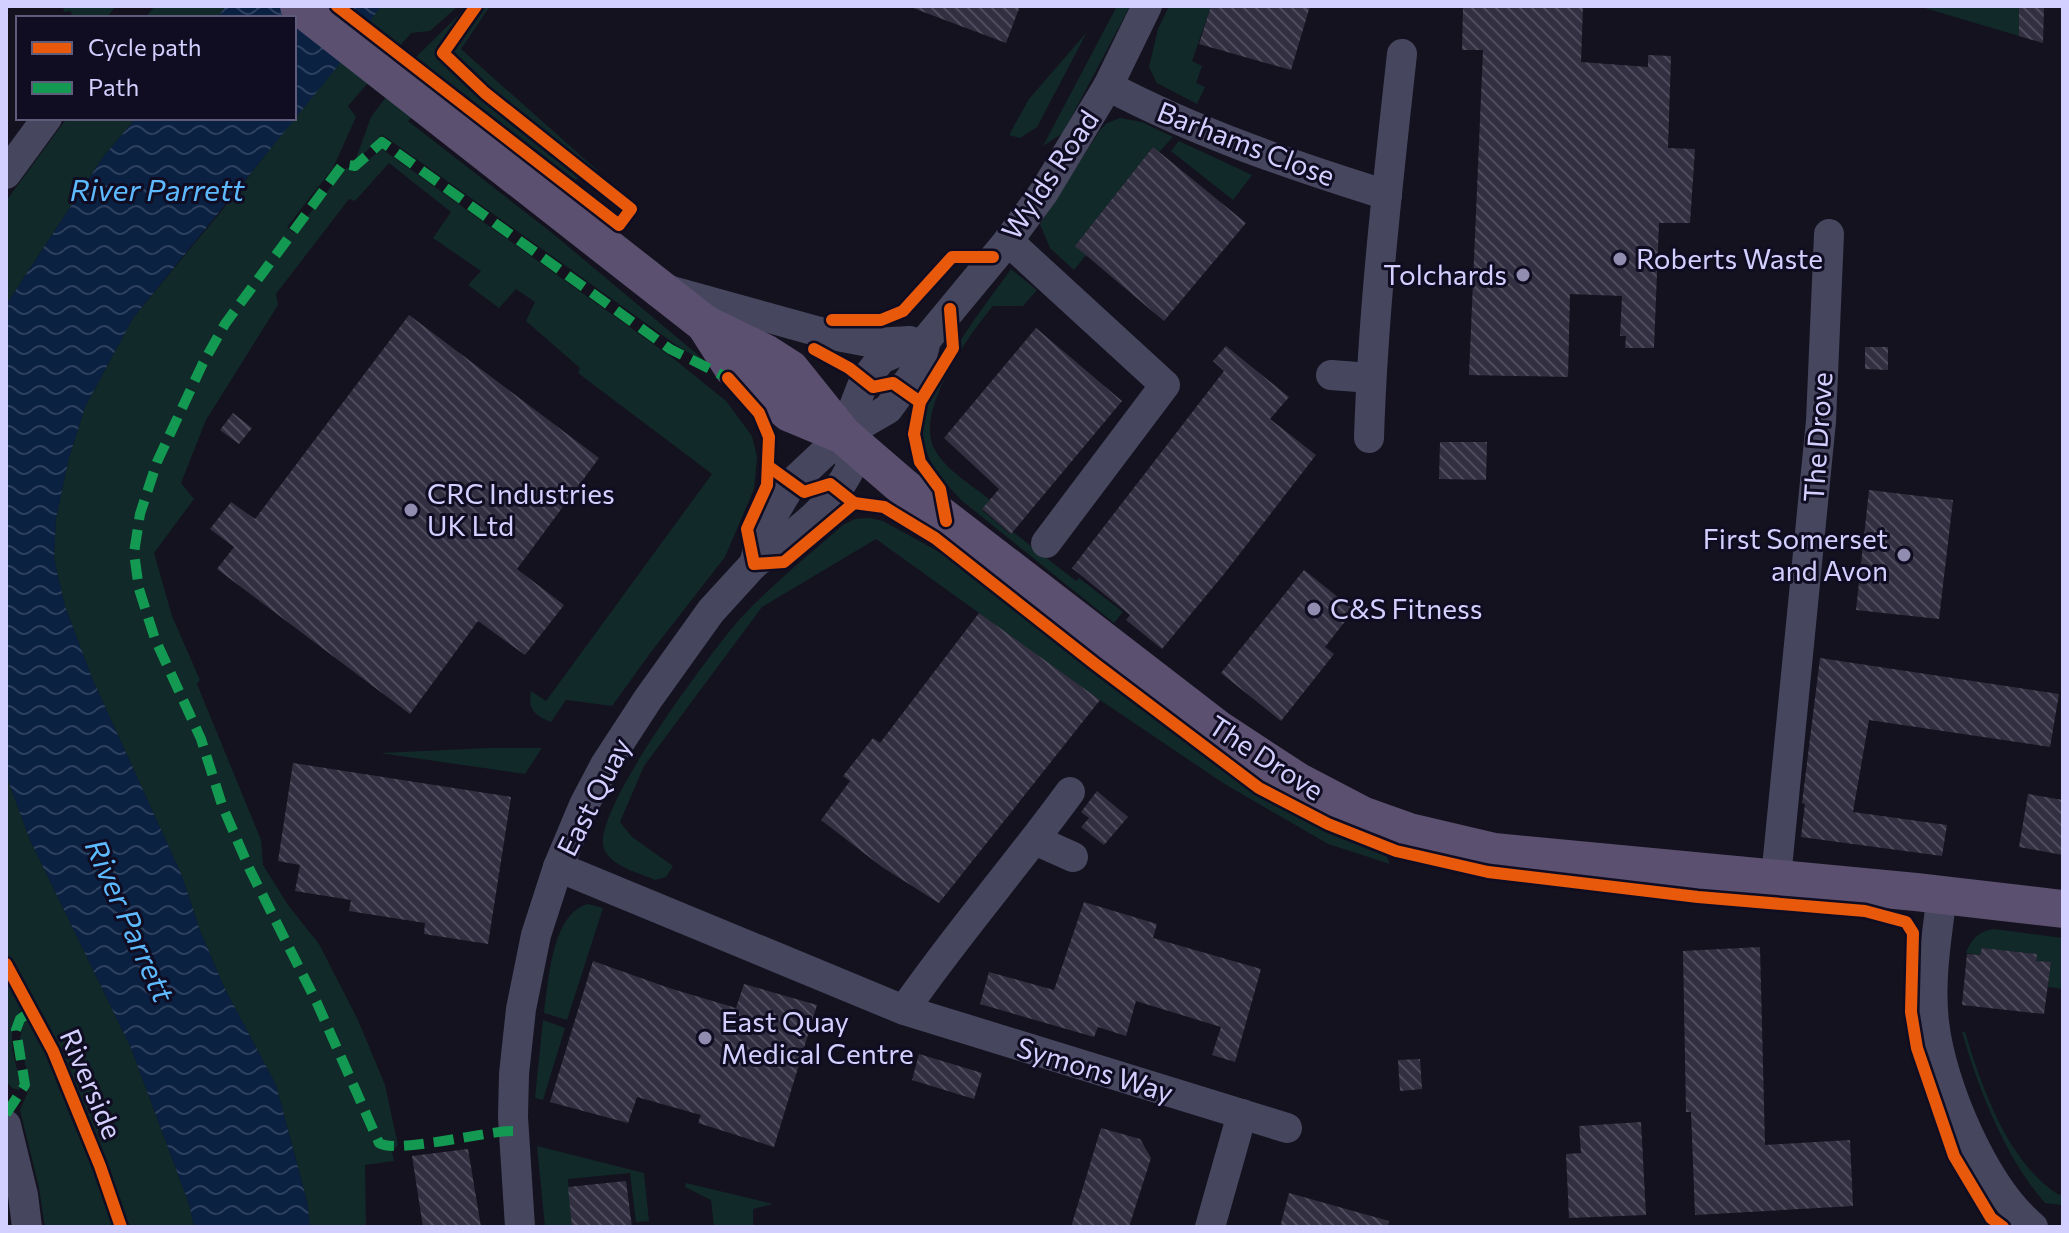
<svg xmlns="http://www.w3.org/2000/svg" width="2069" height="1233" viewBox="0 0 2069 1233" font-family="Commissioner,sans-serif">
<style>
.green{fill:#112929}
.water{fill:url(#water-waves)}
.building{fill:url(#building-back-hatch)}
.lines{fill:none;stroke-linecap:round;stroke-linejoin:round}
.minor{stroke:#46465f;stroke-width:30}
.major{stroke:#5b5070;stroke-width:38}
.quiet{stroke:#139951;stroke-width:10;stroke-dasharray:20 10;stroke-linecap:butt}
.cycleway-casing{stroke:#100d23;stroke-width:17}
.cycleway{stroke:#e8590c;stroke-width:12}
.poi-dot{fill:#908db0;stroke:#100d23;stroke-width:3}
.labels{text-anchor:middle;stroke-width:6;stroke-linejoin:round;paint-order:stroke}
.street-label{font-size:28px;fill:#d3cfff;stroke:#100d23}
.poi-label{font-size:28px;fill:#d3cfff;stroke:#100d23;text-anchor:start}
.water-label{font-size:30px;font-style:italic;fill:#5dbaff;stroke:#100d23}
</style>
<defs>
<pattern id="water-waves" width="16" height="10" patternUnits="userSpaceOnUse" patternTransform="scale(2)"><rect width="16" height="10" fill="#0a2142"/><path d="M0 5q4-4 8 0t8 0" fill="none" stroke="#2d405e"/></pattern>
<pattern id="building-back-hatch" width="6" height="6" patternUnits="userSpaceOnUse" patternTransform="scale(2)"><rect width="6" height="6" fill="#323040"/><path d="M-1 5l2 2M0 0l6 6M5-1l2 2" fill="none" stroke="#4f4d5d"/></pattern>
</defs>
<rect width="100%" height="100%" fill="#14121e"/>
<g class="green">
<polygon points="63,6 116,6 106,18 72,18 71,11 64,12"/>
<polygon points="155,6 226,6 217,18 145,18"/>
<path d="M 381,6 L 458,6 L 430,31 L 411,33 L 348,106 L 356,117 L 333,168 L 287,227 L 294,233 L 346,168 L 357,169 L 382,149 L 674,359 L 726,401 L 752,436 L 757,457 L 754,489 L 725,557 L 651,652 L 612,706 L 566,700 L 551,722 C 535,716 527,709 531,691 L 546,701 L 712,474 L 578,373 L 580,368 L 526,321 L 535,302 L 516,289 L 499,308 L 468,285 L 481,271 L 433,238 L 451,212 L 389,163 L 355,201 L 349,199 L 276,294 L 278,305 L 206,420 L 181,483 L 194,499 L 154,553 L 172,616 L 200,680 L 197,684 L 261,840 L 263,865 L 288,905 L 319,944 L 358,1020 L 385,1085 L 398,1145 L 392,1152 L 394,1161 L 365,1165 L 366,1227 L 310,1227 L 307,1201 L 276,1085 L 225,989 L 201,933 L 182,876 L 92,678 L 65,606 L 54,559 L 56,518 L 69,458 L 85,407 L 133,318 L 228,203 Z"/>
<polygon points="468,6 490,6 461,49 598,171 575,180 447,82 408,121 552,233 710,365 679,347 387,138 382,135 354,164 371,117 417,56"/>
<polygon points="1117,6 1130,6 1063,133 1043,146"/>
<polygon points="1169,6 1211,6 1192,61 1202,66 1196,83 1205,87 1197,104 1157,83 1149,67 1158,29"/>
<polygon points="1918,6 2041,6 2019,8 2019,36"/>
<polygon points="1087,32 1037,127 1020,138 1009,135 1029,99"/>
<polygon points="67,118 136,118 103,157 6,305 6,201"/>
<polygon points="1120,118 1142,122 1173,137 1159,152 1153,147 1075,246 1086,255 1074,270 1050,248 1040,224 1100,130 1107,123"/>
<polygon points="1179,141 1252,175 1233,200 1171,151"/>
<path d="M 1011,269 L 1037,290 L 1023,306 L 993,306 C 970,333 913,413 935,450 C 946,470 972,485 990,500 L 982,510 L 1010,534 L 1013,532 L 1076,581 L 1079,578 L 1123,612 L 1114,623 L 961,500 C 947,484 928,465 924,443 C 914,393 983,309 1011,269 Z"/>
<path d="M 869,518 L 883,521 L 950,558 L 1240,783 L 1333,834 L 1386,855 L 1390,864 L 1328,844 L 1223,783 L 1100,700 L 876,539 L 762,607 L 644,766 L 620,822 L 632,837 L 673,866 L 666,877 L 655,880 C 638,872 612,867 604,849 C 590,813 711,652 739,620 C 770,586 808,556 843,525 L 855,519 Z"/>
<polygon points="490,748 542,748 525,774 380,753"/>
<polygon points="6,775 30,840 131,1048 189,1204 194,1227 126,1227 112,1182 65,1066 6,954"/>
<path d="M 588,904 L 603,908 L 567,1020 L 544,1013 C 549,981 551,914 588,904 Z"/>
<path d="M 1994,929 L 2063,938 L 2063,989 L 2048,987 L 2050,962 L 2036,961 L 2036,954 L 1982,948 L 1980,955 L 1966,953 C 1971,939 1979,931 1994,929 Z"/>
<path d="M 6,973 L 24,1006 C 4,1030 13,1057 22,1085 L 19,1090 L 12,1088 L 6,1081 Z"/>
<path d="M 29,1018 C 64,1085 91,1155 114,1227 L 45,1227 L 39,1188 L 20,1110 L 30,1087 L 20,1039 L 24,1020 Z"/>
<polygon points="543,1020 565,1028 543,1100 535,1098"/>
<path d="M 1962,1032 L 1965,1032 C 1982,1088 2008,1163 2059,1195 L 2063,1193 L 2063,1205 L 2045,1203 C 2006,1159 1978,1088 1962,1032 Z"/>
<polygon points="537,1146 644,1173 649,1221 636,1222 630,1173 568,1179 572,1227 545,1227"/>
<polygon points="686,1183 773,1204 753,1209 753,1227 714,1227 711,1200 685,1187"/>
</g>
<polygon class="water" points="226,6 381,6 337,67 133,318 85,407 69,458 56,518 54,559 65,606 92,678 182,876 201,933 225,989 276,1085 307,1201 310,1227 194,1227 189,1204 131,1048 30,840 6,775 6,305 103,157 136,118 294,118 294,18 217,18"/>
<g class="building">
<polygon points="913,6 1020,6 1006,43 913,8"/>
<polygon points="1211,6 1310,6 1291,70 1199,44"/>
<polygon points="1463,6 1583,6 1581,62 1648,67 1648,55 1671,56 1668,148 1695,149 1690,223 1659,223 1654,348 1625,348 1626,336 1620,336 1622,296 1570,294 1568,377 1469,375 1483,50 1462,50"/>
<polygon points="2019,8 2044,8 2043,43 2019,36"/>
<polygon points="1153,147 1246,223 1164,321 1075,246"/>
<polygon points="409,315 599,458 517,569 564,605 525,655 478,621 410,714 217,569 234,547 210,529 231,502 255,519"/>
<polygon points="1036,328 1122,401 1011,534 982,509 999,489 944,438"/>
<polygon points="1226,346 1289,397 1270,419 1316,455 1224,574 1162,649 1126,620 1130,615 1072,568 1224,371 1213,361"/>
<polygon points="1865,347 1888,347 1888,370 1865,369"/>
<polygon points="233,413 252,428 239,444 220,430"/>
<polygon points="1440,442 1487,442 1486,480 1439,479"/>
<polygon points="1869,490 1953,500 1939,619 1856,610"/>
<polygon points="1304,570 1354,610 1325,647 1334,654 1281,721 1221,673"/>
<polygon points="979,613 1100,700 939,903 882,867 821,820 850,781 843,776 873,738 880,743"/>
<polygon points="1820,658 2059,694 2050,747 1869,720 1853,812 1947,825 1942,856 1801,837 1805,804 1802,803"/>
<polygon points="293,763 511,797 488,944 424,934 425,923 349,911 351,900 295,891 300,865 278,861"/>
<polygon points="1097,791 1128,817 1104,845 1081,827 1089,818 1081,812"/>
<polygon points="2028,794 2063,800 2063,855 2019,847"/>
<polygon points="1084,902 1157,924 1153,938 1261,969 1235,1062 1212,1055 1221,1027 1136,1001 1126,1036 1098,1027 1094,1037 980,1004 989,972 1054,990"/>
<polygon points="1760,947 1765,1145 1850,1140 1853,1206 1695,1215 1691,1112 1686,1112 1683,951"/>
<polygon points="1982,948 2037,954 2036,961 2051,962 2044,1014 1962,1005 1967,954 1980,955"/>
<polygon points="593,961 669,988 736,1008 744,984 817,1005 774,1147 698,1123 701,1115 637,1097 628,1123 550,1102"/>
<polygon points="919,1054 982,1073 974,1099 912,1080"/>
<polygon points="1420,1059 1422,1089 1400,1091 1398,1060"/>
<polygon points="1641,1122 1646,1215 1569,1218 1566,1154 1581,1153 1579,1126"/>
<polygon points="1101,1128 1140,1139 1151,1158 1129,1227 1071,1227"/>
<polygon points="468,1149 481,1227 423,1227 412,1156"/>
<polygon points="626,1181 632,1227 572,1227 568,1187"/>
<polygon points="1289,1193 1389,1221 1388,1227 1280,1227"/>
</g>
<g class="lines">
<g class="minor">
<path d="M 1108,86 C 1197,133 1291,165 1387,195"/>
<polyline points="6,174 47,118"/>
<polyline points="1008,241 1165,385 1046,543"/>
<polyline points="668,290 827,334 874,343 910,341"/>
<polyline points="1331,375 1371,378"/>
<path d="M 1369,438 C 1373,310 1388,182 1402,54"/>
<path d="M 754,564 C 793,534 829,512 851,467 L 843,435 L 864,381 L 881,359 L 926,340"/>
<polyline points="1035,840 1073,857"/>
<polyline points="558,867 904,1010 1287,1128"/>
<polyline points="1776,878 1821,421 1829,234"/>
<path d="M 1942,894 C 1937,936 1929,980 1934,1022 C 1941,1085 1984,1186 2033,1227"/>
<path d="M 904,1010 C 956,935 1016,866 1070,792"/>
<polyline points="6,1125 23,1195 27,1227"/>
<polyline points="520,1227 513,1117 514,1074 521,1009 536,935 558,867 584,805 605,765 648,699 711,611 754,564 763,532 792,483 843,435 888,409 920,365 926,340 1008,241 1044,192 1108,86 1147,6"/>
<polyline points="1210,1227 1242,1114"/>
</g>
<g class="major">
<polyline points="299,6 705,324 765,353 790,369 843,435 901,485 1219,730 1297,781 1364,816 1409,832 1494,852 1916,892 2063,909"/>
<polyline points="705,324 733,368 790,413 838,433"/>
</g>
<g class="quiet">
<polyline points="6,1114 25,1085 16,1030 20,1019 31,1011"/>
<path d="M 513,1131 C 486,1131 396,1154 379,1143 L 317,1003 L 250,870 L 222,805 L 201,739 L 155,639 L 139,589 L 134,553 L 140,514 L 157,462 L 203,363 L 225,324 L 343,164 L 355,166 L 382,142 L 670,349 L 728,378"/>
</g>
<defs>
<g id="cycleway">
<polyline points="337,6 619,225 631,209 485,93 443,53 476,6"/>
<polyline points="832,320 881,320 903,311 952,257 993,257"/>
<polyline points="814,349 849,368 873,387 893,383 920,402"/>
<polyline points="728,378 759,413 769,437 767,485 747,529 754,564 784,562 854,503 884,507 935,538 1095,664 1259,788 1328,824 1396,851 1488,872 1698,897 1865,911 1906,922 1913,933 1911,1012 1917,1048 1954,1156 1991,1218 2003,1227"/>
<polyline points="768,466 804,492 830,484 854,503"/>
<polyline points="946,521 940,489 920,462 914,434 920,402 953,348 950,309"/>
<polyline points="6,964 53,1051 100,1166 121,1227"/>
</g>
</defs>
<use href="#cycleway" class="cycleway-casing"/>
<use href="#cycleway" class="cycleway"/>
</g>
<g class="poi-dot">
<circle cx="1620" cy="259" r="8"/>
<circle cx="1523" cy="275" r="8"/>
<circle cx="411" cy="510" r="8"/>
<circle cx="1904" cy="555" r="8"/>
<circle cx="1314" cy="609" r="8"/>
<circle cx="705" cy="1038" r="8"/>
</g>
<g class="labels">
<g class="street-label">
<text transform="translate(1246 144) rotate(21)" y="10">Barhams Close</text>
<text transform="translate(1050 175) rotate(-56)" y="10">Wylds Road</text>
<text transform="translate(1818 437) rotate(-86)" y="10">The Drove</text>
<text transform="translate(1266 758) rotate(33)" y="10">The Drove</text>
<text transform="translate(594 797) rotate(-63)" y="10">East Quay</text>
<text transform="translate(1095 1070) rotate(17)" y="10">Symons Way</text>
<text transform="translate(91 1084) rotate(67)" y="10">Riverside</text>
</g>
<g class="poi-label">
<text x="1636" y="269">Roberts Waste</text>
<text x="1507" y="285" text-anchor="end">Tolchards</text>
<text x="427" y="504">CRC Industries<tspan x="427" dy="32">UK Ltd</tspan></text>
<text x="1888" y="549" text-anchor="end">First Somerset<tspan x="1888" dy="32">and Avon</tspan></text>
<text x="1330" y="619">C&amp;S Fitness</text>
<text x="721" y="1032">East Quay<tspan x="721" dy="32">Medical Centre</tspan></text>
</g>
<g class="water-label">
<text x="157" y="201">River Parrett</text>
<text transform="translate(129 921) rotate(66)" y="10">River Parrett</text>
</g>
</g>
<rect width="2069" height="1233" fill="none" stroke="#d3cfff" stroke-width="16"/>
<rect x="16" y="16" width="280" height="104" fill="#100d23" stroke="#5e5b7b" stroke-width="2"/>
<rect x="32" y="42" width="40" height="12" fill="#e8590c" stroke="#5e5b7b" stroke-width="2"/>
<text x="88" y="56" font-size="24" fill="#d3cfff">Cycle path</text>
<rect x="32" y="82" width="40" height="12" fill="#139951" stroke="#5e5b7b" stroke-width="2"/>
<text x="88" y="96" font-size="24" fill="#d3cfff">Path</text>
</svg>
